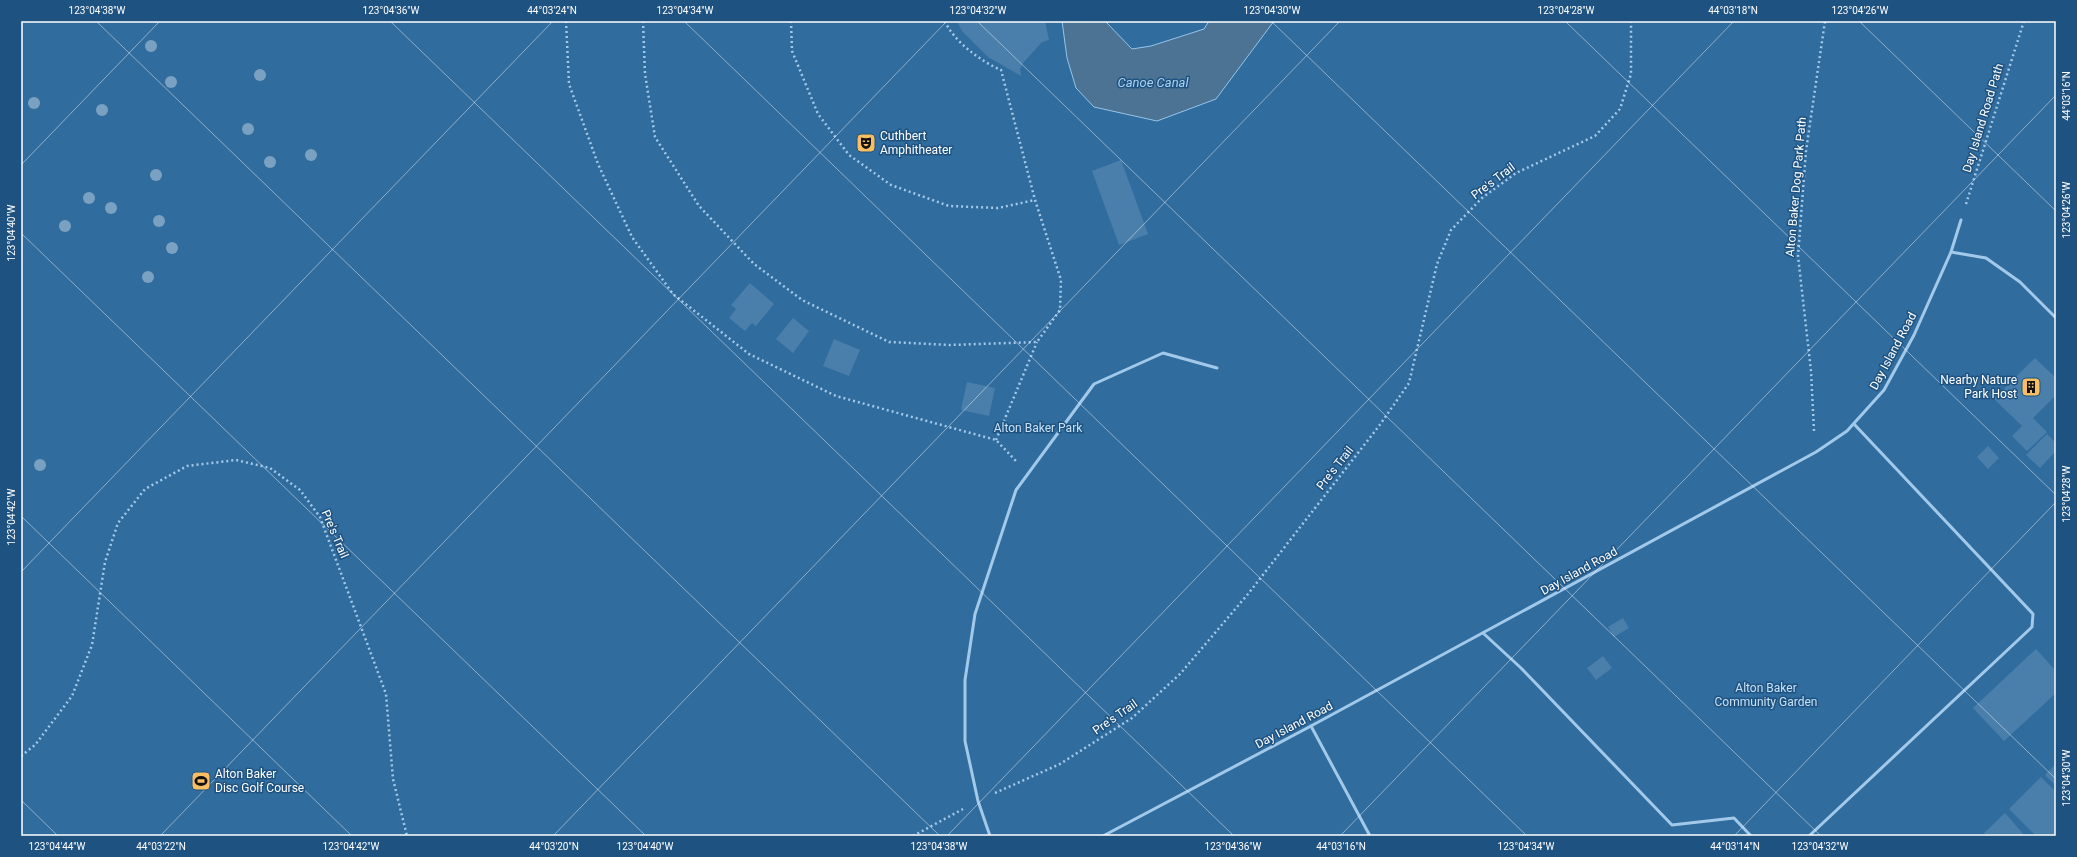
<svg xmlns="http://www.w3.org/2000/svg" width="2077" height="857" viewBox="0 0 2077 857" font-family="Roboto,sans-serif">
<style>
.green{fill:#316c9e}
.water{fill:#4c7394;stroke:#96c5ea}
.building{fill:#4a7fac}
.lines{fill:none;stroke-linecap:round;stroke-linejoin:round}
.path{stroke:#a2c9e9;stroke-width:2.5;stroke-dasharray:2 3;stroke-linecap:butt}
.lane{stroke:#a2c9e9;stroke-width:3}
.tree{fill:#7aa1c1}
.ticks{fill:none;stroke:#fff;stroke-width:1;stroke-opacity:0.45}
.labels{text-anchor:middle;stroke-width:3;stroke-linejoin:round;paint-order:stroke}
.street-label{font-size:12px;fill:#fff;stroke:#1e5280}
.poi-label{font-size:12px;fill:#fff;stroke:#1e5280;text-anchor:start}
.park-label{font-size:12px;fill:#c6e1f6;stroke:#1e5280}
.water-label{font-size:13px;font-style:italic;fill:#aed3f0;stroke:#1e5280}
.neatline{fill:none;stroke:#fff;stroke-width:1.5}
.ticks-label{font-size:10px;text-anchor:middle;fill:#fff}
</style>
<rect width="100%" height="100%" fill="#1e5280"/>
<rect class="green" x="21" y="21" width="2035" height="815"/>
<polygon class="water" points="1062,21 1105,21 1132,49 1151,46 1204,29 1209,21 1274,21 1216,99 1157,121 1094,107 1076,88 1067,58"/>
<g class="building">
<polygon points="957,21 1045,21 1049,40 1042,42 1023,63 1020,69 1021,76 988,57 962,31"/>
<polygon points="1121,160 1148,234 1119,245 1092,171"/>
<polygon points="750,283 774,304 756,326 752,323 745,331 729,318 736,309 731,305"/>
<polygon points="793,318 809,331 793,353 776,339"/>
<polygon points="834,339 860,350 849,376 823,366"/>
<polygon points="2035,358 2056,378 2056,395 2033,418 2047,432 2027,451 2012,436 2022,426 1994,399"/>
<polygon points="967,382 995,388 989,416 961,410"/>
<polygon points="2047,434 2056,443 2056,451 2040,468 2026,455"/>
<polygon points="1988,446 1999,458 1988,469 1977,457"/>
<polygon points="1623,618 1629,628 1614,637 1608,627"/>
<polygon points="2036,649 2056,671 2056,693 2004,741 1973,708"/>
<polygon points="1603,656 1612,668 1596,680 1587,668"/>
<polygon points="2056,764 2056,786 2045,775"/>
<polygon points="2041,777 2056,792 2056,836 2036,836 2009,809"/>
<polygon points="2005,813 2025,836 1987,836 1984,833"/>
</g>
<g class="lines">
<g class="path">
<polyline points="566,21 569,84 598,164 632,237 673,294 749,354 836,396 996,440 1016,461"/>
<path d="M 643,21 L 645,74 L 655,137 L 699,206 L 754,264 L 802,300 L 889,342 L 950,345 L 1037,342 L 1060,310 L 1061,280 L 1035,200 L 1001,70 C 982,62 953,41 945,21"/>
<polyline points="791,21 792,51 818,114 849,155 891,185 949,206 998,208 1035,200"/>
<polyline points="1966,204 2024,21"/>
<polyline points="1814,431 1811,371 1798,256 1806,151 1825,21"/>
<polyline points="996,440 1037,342"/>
<polyline points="21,756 35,745 72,696 92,645 105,562 118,523 145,489 187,466 236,460 270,468 300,490 320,517 386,694 393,779 407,836"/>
<polyline points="995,793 1060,764 1132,718 1180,674 1248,594 1379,426 1409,383 1437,264 1451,230 1482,198 1516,173 1595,136 1620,109 1631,74 1631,21"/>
<polyline points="913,836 963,809"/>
</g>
<g class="lane">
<polyline points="1951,252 1986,258 2020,282 2056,318"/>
<polyline points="1483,633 1521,668 1672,825 1734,818 1751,836"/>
<polyline points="1311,726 1370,836"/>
<polyline points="990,836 978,801 965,741 965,680 975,614 1016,490 1094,384 1163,353 1217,368"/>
<polyline points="1103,836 1311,726 1816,452 1847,431 1884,390 1914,335 1951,252 1961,220"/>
<polyline points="1809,836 2032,627 2033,614 1854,424"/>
</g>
</g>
<g class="tree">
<circle cx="151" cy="46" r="6"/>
<circle cx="260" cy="75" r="6"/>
<circle cx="171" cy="82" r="6"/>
<circle cx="34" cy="103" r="6"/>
<circle cx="102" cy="110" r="6"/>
<circle cx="248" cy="129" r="6"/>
<circle cx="311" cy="155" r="6"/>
<circle cx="270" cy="162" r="6"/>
<circle cx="156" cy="175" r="6"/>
<circle cx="89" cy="198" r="6"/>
<circle cx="111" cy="208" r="6"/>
<circle cx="159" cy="221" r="6"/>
<circle cx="65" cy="226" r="6"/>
<circle cx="172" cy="248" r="6"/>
<circle cx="148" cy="277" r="6"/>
<circle cx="40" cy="465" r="6"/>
</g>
<path class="ticks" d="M 96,21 L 940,836M 390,21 L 1234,836M 684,21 L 1527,836M 977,21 L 1821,836M 1271,21 L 2056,779M 1565,21 L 2056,495M 1859,21 L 2056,211M 21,165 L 160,21M 21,233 L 646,836M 21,516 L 352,836M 21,572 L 553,21M 21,800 L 58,836M 160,836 L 947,21M 553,836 L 1340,21M 947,836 L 1734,21M 1340,836 L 2056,95M 1734,836 L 2056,502"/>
<defs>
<symbol id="theatre-square" viewBox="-11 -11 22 22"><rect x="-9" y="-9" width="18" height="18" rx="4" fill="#f8be61" stroke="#1e5280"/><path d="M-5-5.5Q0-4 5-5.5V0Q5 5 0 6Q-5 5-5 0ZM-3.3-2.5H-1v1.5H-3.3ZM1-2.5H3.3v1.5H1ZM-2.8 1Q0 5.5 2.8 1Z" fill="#111"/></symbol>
<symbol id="building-square" viewBox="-11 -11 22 22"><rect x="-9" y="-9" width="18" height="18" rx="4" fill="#f8be61" stroke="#1e5280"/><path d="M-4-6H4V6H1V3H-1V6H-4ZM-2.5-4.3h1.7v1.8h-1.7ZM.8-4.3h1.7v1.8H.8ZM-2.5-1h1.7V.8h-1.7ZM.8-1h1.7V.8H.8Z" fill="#111"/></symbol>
<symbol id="stadium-square" viewBox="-11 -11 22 22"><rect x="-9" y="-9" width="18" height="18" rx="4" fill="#f8be61" stroke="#1e5280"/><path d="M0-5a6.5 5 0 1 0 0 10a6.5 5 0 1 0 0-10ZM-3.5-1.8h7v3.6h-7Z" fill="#111"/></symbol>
</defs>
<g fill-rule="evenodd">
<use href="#theatre-square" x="855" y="132" width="22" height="22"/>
<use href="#building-square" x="2020" y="376" width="22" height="22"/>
<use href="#stadium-square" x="190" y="770" width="22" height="22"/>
</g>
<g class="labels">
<g class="street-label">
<text transform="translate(1983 118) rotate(-73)" y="4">Day Island Road Path</text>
<text transform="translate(1493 181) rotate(-37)" y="4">Pre's Trail</text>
<text transform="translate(1796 187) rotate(-85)" y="4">Alton Baker Dog Park Path</text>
<text transform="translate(1893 351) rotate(-62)" y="4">Day Island Road</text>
<text transform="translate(1335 468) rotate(-52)" y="4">Pre's Trail</text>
<text transform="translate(335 534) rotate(67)" y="4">Pre's Trail</text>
<text transform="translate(1579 571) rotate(-29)" y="4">Day Island Road</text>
<text transform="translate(1115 717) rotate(-35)" y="4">Pre's Trail</text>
<text transform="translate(1294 725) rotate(-28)" y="4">Day Island Road</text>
</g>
<g class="poi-label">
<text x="880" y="140">Cuthbert<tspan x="880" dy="14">Amphitheater</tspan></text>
<text x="2017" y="384" text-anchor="end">Nearby Nature<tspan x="2017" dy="14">Park Host</tspan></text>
<text x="215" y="778">Alton Baker<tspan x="215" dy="14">Disc Golf Course</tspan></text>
</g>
<g class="park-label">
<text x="1038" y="432">Alton Baker Park</text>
<text x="1766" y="692">Alton Baker<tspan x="1766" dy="14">Community Garden</tspan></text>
</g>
<g class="water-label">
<text x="1153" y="87">Canoe Canal</text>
</g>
</g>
<rect width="2077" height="857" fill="none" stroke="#1e5280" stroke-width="44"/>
<rect x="22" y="22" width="2033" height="813" class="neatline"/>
<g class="ticks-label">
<text x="97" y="14">123°04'38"W</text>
<text x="391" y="14">123°04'36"W</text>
<text x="552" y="14">44°03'24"N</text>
<text x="685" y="14">123°04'34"W</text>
<text x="978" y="14">123°04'32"W</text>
<text x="1272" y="14">123°04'30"W</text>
<text x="1566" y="14">123°04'28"W</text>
<text x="1733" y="14">44°03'18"N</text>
<text x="1860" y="14">123°04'26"W</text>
<text transform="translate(2066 96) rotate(-90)" y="4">44°03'16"N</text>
<text transform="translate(2066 210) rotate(-90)" y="4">123°04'26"W</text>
<text transform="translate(11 233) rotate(-90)" y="4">123°04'40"W</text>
<text transform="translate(2066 494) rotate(-90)" y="4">123°04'28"W</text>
<text transform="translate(11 517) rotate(-90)" y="4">123°04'42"W</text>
<text transform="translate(2066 778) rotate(-90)" y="4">123°04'30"W</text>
<text x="57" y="850">123°04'44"W</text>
<text x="161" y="850">44°03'22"N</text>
<text x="351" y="850">123°04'42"W</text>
<text x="554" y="850">44°03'20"N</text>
<text x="645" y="850">123°04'40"W</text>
<text x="939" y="850">123°04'38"W</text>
<text x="1233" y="850">123°04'36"W</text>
<text x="1341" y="850">44°03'16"N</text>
<text x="1526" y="850">123°04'34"W</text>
<text x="1735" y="850">44°03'14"N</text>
<text x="1820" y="850">123°04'32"W</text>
</g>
</svg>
